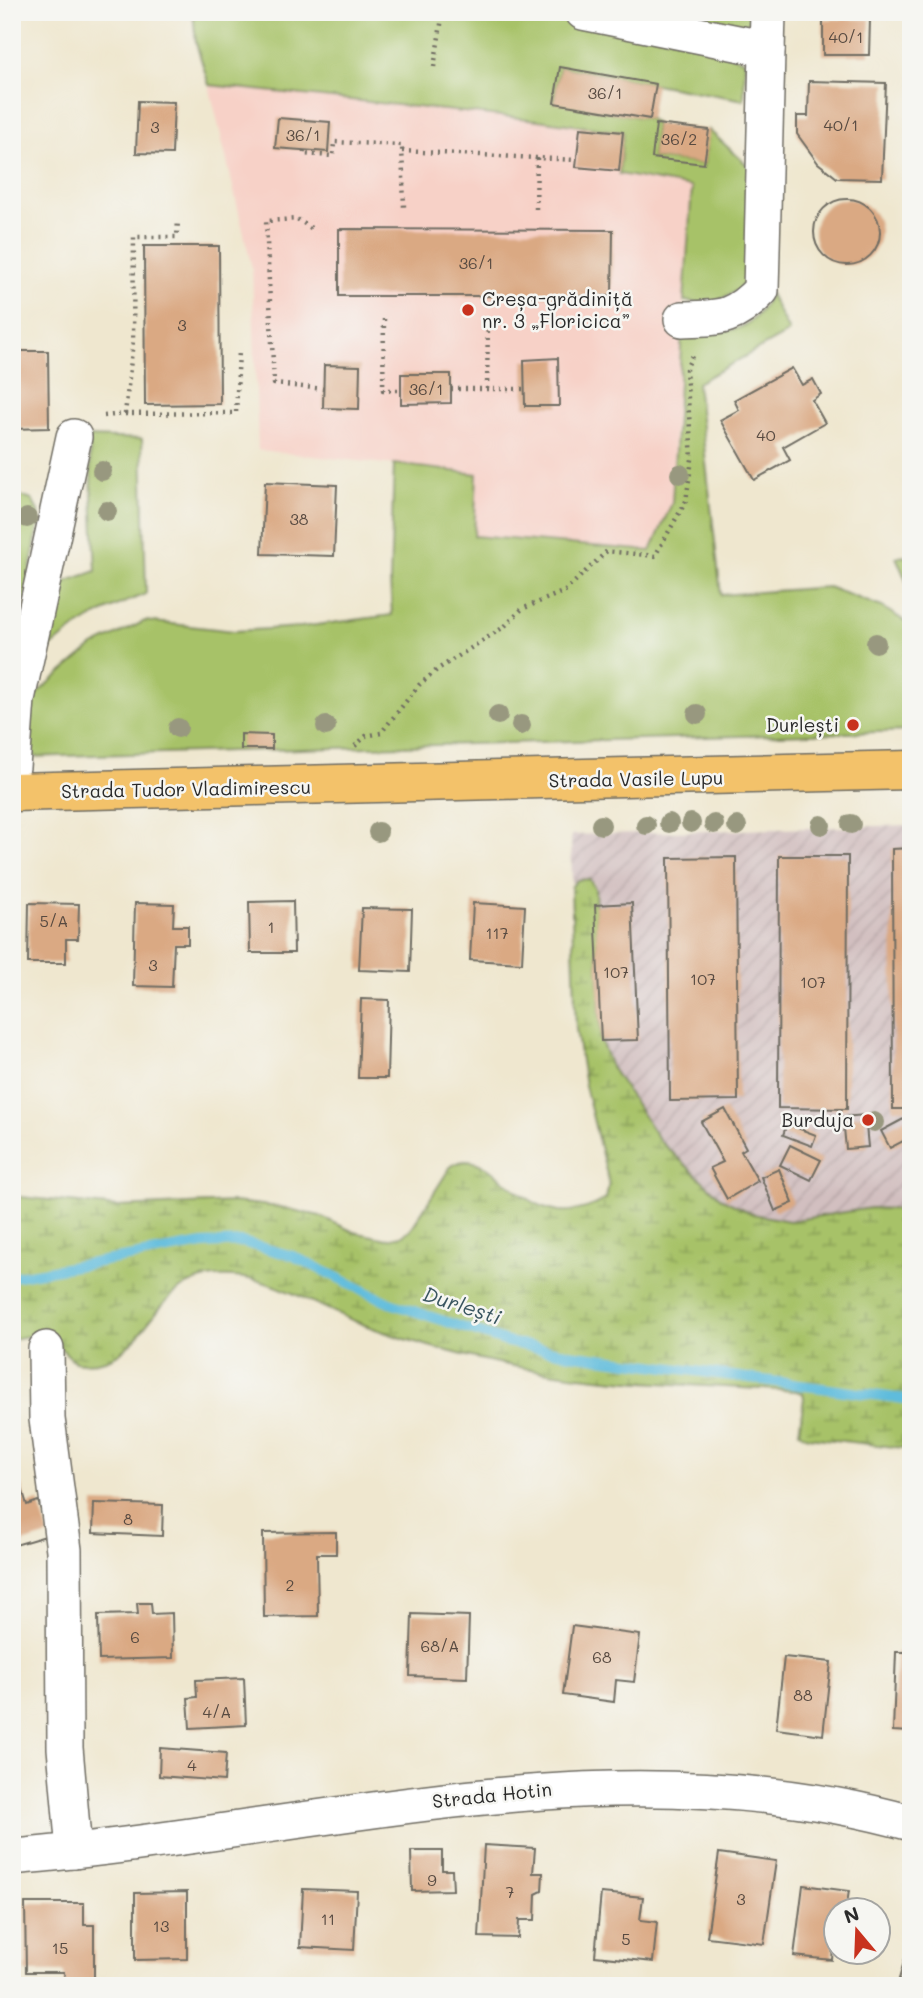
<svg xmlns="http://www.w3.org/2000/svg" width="923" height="1998" viewBox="0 0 923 1998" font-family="Mali,sans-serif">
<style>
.built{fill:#f7d1c7}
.industrial{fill:url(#industrial-furrows)}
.green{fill:#a7c268;stroke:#69764a;stroke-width:2}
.wetland{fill:url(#wetland-marsh);stroke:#69764a;stroke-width:2}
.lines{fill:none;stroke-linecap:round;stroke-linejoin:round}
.stream{stroke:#5ebcdc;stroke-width:10}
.building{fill:#daa983}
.minor-casing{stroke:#706d64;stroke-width:38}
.major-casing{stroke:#706d64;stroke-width:41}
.path{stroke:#706d64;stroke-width:4.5;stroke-dasharray:2 5;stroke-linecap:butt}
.minor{stroke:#fff;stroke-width:35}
.major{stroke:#f3c26a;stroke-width:38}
.tree{fill:#98987f}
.poi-dot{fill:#c8321e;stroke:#f6f6f2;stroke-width:2.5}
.labels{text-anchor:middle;stroke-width:5;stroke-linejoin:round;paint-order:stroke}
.number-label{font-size:16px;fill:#574a41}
.poi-label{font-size:19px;fill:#2b2b2b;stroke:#f6f6f2;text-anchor:end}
.street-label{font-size:19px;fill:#2b2b2b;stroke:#f6f6f2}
.water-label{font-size:21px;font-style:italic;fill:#3a5660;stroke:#f6f6f2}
</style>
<defs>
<pattern id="industrial-furrows" width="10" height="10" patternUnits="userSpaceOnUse" patternTransform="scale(1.75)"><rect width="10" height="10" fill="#d2bfc0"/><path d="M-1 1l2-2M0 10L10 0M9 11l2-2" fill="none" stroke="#b4a4a5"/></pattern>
<pattern id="wetland-marsh" width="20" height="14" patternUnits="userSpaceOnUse" patternTransform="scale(1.75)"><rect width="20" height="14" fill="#a7c268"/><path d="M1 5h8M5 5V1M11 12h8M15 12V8" fill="none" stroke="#889e56"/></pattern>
</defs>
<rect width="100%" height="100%" fill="#f6f6f2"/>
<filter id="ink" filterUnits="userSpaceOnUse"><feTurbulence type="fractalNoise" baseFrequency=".0143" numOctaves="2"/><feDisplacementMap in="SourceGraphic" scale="14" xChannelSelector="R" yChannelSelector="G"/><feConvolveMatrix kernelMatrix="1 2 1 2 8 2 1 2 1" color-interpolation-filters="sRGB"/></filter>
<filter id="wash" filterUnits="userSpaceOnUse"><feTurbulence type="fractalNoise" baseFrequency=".00686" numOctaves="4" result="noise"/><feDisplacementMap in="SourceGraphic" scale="28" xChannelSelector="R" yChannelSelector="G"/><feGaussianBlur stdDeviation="1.57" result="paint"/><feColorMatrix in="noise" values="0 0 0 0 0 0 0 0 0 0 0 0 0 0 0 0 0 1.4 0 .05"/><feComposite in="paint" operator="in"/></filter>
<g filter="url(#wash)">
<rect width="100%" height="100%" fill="#efe7cf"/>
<polygon class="built" points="209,85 538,120 623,132 619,174 692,187 674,433 672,503 651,551 474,536 477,474 258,450 252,268"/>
<polygon class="industrial" points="911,825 911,1210 871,1208 789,1221 753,1214 722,1199 661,1142 611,1067 601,1041 595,888 594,882 572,883 571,835"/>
<g class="green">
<polygon points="193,12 537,12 708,46 745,61 744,100 560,67 554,102 650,119 656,124 652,158 704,164 709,130 756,173 753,273 738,290 712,304 684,301 692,187 619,174 623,132 538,120 209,85 196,43"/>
<polygon points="633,12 754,12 750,22 740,28"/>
<path d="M 770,294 L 789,332 L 697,383 L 721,595 L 828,587 L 882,607 L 911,625 L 911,731 L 28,757 L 30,699 L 93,646 L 145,621 L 234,631 L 301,627 L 392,615 L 390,581 L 394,464 L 477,474 L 474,536 L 651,551 L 672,503 L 682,330 C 724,331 750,339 770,294 Z"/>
<path d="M 89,437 L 142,439 L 146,594 C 99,612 77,623 40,657 L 56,585 L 96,571 Z"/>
<polygon points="12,493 32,500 38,511 39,523 12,665"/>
<polygon points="911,556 911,592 896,557"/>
</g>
<path class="wetland" d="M 589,879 L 595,888 L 601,1041 L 611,1067 L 661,1142 L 722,1199 L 753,1214 L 789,1221 L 871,1208 L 911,1210 L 911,1449 L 808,1437 L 799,1432 L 804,1398 L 803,1393 L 796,1391 C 682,1384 570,1383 459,1354 C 423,1345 386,1334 352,1320 C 318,1306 271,1278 233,1277 C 217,1276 201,1277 187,1285 C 143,1309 137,1371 75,1362 L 45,1333 L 12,1339 L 12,1196 L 117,1207 L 234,1202 L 279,1207 L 320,1216 L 354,1232 L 387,1239 L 401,1236 L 411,1229 L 451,1166 C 497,1137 525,1247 606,1199 L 609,1183 L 585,1086 L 576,1029 L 571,887 L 577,880 Z"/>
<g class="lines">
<polyline class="stream" points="12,1277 203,1244 242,1242 293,1256 390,1303 507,1342 569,1354 911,1400"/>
</g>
<g id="blocks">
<g class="building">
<polygon points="823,19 870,19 869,55 823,55"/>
<polygon points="560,67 656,84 650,119 554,103"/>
<polygon points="809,81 886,83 882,179 837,178 818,163 797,134 797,116 808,116"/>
<polygon points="138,101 174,102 172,154 136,153"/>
<polygon points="278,118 330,122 328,152 275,148"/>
<polygon points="656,124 709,130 704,164 652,158"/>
<polygon points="580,128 623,132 619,171 576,167"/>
<circle cx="847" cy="232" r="33"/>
<polygon points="339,229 613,230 612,296 339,296"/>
<polygon points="144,246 219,246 220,404 145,405"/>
<polygon points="12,351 48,351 49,428 12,429"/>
<polygon points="558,358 559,406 525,406 524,360"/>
<polygon points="324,365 360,366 359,409 323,408"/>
<polygon points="792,368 802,385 813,379 821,394 812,400 825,423 783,447 790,460 754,480 720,420 739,410 734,400"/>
<polygon points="401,374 451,374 451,403 401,404"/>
<polygon points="265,482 337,485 334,556 262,554"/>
<polygon points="241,734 272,735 272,749 241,749"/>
<polygon points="911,848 911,1109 893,1109 892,849"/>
<polygon points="779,856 848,856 847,1109 778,1108"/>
<polygon points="736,857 738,1100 670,1101 668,858"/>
<polygon points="293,901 294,953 250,953 249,902"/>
<polygon points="29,903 79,904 78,939 66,939 66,963 28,963"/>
<polygon points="135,903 174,904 173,926 188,926 188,944 174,944 172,987 133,986"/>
<polygon points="473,903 525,906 522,963 470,960"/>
<polygon points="632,903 638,1040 601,1041 595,905"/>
<polygon points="362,908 412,909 410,972 359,970"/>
<polygon points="361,999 389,1000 387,1078 358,1078"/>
<polygon points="725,1109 746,1148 741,1151 758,1181 727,1199 710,1168 723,1162 701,1122"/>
<polygon points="865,1115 868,1147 846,1149 843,1117"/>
<polygon points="911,1115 911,1137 890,1148 881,1131"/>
<polygon points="787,1124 816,1135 812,1146 783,1135"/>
<polygon points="790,1145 821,1160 811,1180 780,1165"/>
<polygon points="779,1169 793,1203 775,1211 761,1177"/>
<polygon points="21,1485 27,1505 38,1501 49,1535 12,1546 12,1488"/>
<polygon points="94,1503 163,1505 162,1536 93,1533"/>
<polygon points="336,1532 336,1554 317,1554 318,1616 264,1617 263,1533"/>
<polygon points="137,1603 151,1603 152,1614 172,1613 173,1658 99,1660 98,1615 138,1614"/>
<polygon points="412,1614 469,1616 467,1678 410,1676"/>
<polygon points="572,1626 640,1635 634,1682 616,1680 614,1702 563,1695"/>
<polygon points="896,1652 911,1652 911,1732 893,1731"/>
<polygon points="784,1657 831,1662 823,1735 776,1729"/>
<polygon points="244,1678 246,1725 190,1728 188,1698 197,1697 196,1680"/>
<polygon points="160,1748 226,1753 224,1781 159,1776"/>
<polygon points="484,1845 535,1848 533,1873 543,1873 542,1891 536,1894 535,1920 519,1920 518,1938 479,1937"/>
<polygon points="411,1851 442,1851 442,1870 452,1870 453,1890 412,1891"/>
<polygon points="719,1853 776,1861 764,1944 707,1937"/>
<polygon points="803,1885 849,1891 846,1910 836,1910 832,1960 794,1956"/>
<polygon points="303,1889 357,1891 354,1950 300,1947"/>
<polygon points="187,1892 187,1959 135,1960 135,1893"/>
<polygon points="601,1893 643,1897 640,1920 657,1922 653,1962 595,1956"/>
<polygon points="25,1903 84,1903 84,1925 94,1925 94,1984 65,1984 64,1972 26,1972"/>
<polygon points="910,1941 911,1986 897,1986"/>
</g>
</g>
</g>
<g filter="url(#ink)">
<use href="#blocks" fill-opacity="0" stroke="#706d64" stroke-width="2"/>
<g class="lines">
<defs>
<g id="minor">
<polyline points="583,12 767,49"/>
<path d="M 682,319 C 720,318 734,319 761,290 L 768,12"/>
<polyline points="12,767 17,699 74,437"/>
<polyline points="46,1349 47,1419 64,1550 65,1748 74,1851"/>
<path d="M 12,1857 C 313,1832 610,1739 911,1823"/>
</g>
<polyline id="major" points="12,792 911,770"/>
</defs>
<use href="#minor" class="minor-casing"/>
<use href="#major" class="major-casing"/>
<g class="path">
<polyline points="434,67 443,12"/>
<polyline points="304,151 303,154 333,156 334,142 402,145 404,208"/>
<polyline points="402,151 575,160"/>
<polyline points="536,209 537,158"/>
<polyline points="311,228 297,219 266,221 274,384 324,389"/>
<polyline points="384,319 383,390 401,390"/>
<polyline points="451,389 525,389"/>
<polyline points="487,389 488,319"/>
<polyline points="125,414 236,413 239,351"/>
<polyline points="104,416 125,414 133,341 134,237 177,237 178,220"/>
<polyline points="355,746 366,736 381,733 419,685 438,669 504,627 522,609 565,591 607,551 655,556 686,501 692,459 686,369 692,356"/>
</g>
<use href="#minor" class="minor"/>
<use href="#major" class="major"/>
</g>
<g class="tree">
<circle cx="102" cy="471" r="10"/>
<circle cx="680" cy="474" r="10"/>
<circle cx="107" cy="511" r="10"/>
<circle cx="27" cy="518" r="10"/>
<circle cx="876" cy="643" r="10"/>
<circle cx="697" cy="714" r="10"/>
<circle cx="498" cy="715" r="10"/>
<circle cx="521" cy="725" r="10"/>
<circle cx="326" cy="726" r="10"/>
<circle cx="178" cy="728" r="10"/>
<circle cx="669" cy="823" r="10"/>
<circle cx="691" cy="823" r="10"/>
<circle cx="714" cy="824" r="10"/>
<circle cx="851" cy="824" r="10"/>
<circle cx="601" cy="825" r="10"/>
<circle cx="646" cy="825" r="10"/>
<circle cx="821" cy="825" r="10"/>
<circle cx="737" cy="826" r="10"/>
<circle cx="378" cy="832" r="10"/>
<circle cx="874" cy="1122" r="10"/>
</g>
</g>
<g class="poi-dot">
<circle cx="468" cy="310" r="7"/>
<circle cx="853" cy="725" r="7"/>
<circle cx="868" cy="1120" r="7"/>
</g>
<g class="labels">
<g class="number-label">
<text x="846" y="43">40/1</text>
<text x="605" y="99">36/1</text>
<text x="841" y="131">40/1</text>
<text x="155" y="133">3</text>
<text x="303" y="141">36/1</text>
<text x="679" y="145">36/2</text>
<text x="476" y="269">36/1</text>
<text x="182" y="331">3</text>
<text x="426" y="395">36/1</text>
<text x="766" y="441">40</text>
<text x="299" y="525">38</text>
<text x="54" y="927">5/A</text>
<text x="271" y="933">1</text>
<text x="497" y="939">117</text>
<text x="153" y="971">3</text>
<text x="616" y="978">107</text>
<text x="703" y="985">107</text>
<text x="813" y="988">107</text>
<text x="128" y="1525">8</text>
<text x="290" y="1591">2</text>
<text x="135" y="1643">6</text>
<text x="440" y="1652">68/A</text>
<text x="602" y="1663">68</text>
<text x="803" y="1701">88</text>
<text x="217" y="1718">4/A</text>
<text x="192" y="1771">4</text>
<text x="432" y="1886">9</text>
<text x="510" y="1898">7</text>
<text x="741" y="1905">3</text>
<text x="328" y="1925">11</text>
<text x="161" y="1932">13</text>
<text x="626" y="1945">5</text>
<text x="60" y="1954">15</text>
</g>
<g class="poi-label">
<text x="482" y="306" text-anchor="start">Creșa-grădiniță<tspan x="482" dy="22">nr. 3 „Floricica”</tspan></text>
<text x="839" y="732">Durlești</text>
<text x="854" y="1127">Burduja</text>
</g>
<g class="street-label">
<text transform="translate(636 779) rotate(-1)" y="7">Strada Vasile Lupu</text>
<text transform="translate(186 789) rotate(-1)" y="7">Strada Tudor Vladimirescu</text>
<text transform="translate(492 1795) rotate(-6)" y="7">Strada Hotin</text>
</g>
<g class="water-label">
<text transform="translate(462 1306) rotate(18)" y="7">Durlești</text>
</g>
</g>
<rect width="923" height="1998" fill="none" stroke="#f6f6f2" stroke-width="42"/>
<g transform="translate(857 1931) rotate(341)"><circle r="33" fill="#f6f6f2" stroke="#a5a5a2" stroke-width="2"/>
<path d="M0-5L12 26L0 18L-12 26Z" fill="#c8321e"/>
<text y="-10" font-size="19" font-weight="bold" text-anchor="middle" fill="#2b2b2b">N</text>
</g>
</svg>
